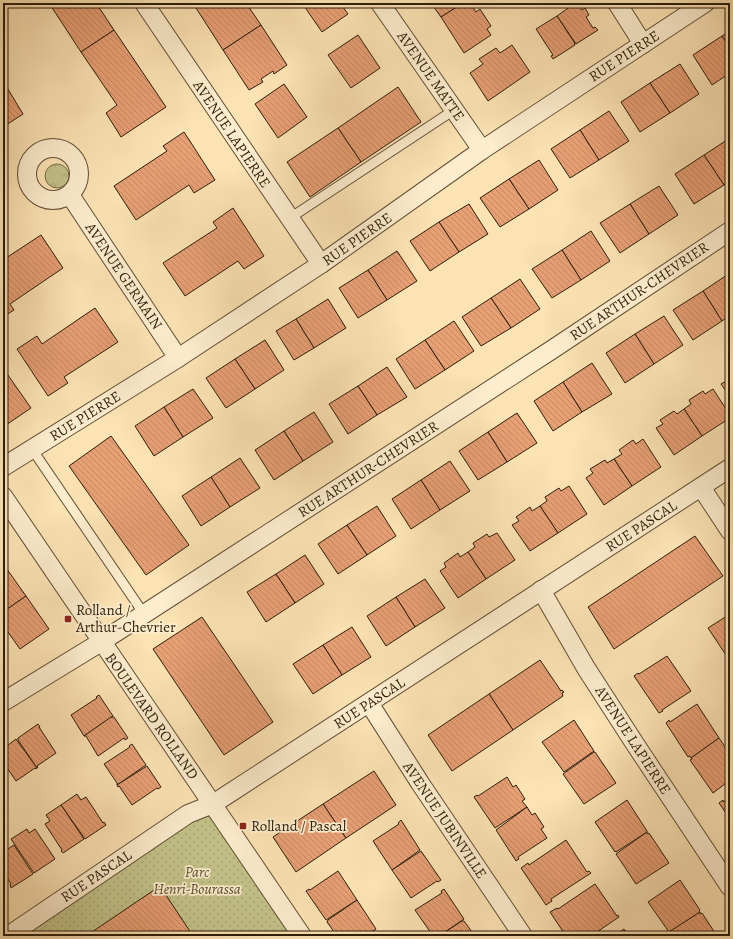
<svg xmlns="http://www.w3.org/2000/svg" width="733" height="939" viewBox="0 0 733 939" font-family="Alegreya,serif">
<style>
.grass{fill:url(#grass-tufts);stroke:#78704a}
.park{fill:url(#park-dots);stroke:#78704a}
.building{fill:url(#building-back-hatch);stroke:#2c1d0a}
.lines{fill:none;stroke-linecap:round;stroke-linejoin:round}
.lane-casing{stroke:#604e34;stroke-width:11}
.street-casing{stroke:#604e34;stroke-width:20}
.lane{stroke:#fdedce;stroke-width:9}
.street{stroke:#fdedce;stroke-width:18}
.poi-dot{fill:#8f2418;stroke:#fdedce;stroke-width:1.5}
.labels{text-anchor:middle;stroke-width:3.5;stroke-linejoin:round;paint-order:stroke}
.street-label{font-size:15px;fill:#2c1d0a;stroke:#fdedce}
.poi-label{font-size:15px;fill:#2c1d0a;stroke:#fdedce;text-anchor:start}
.park-label{font-size:15px;font-style:italic;fill:#594f30;stroke:#fdedce}
</style>
<defs>
<pattern id="grass-tufts" width="24" height="20" patternUnits="userSpaceOnUse"><rect width="24" height="20" fill="#c3c38a"/><path d="M3 7l-1-3M5 7V3M7 7l1-3M15 17l-1-3M17 17v-4M19 17l1-3" fill="none" stroke="#a8a776"/></pattern>
<pattern id="park-dots" width="8" height="8" patternUnits="userSpaceOnUse"><rect width="8" height="8" fill="#c3c38a"/><path d="M2 2h.1M6 6h.1" fill="none" stroke="#a8a776" stroke-width="1.8" stroke-linecap="round"/></pattern>
<pattern id="building-back-hatch" width="6" height="6" patternUnits="userSpaceOnUse"><rect width="6" height="6" fill="#e79f74"/><path d="M-1 5l2 2M0 0l6 6M5-1l2 2" fill="none" stroke="#c68863"/></pattern>
</defs>
<rect width="100%" height="100%" fill="#fce3b4"/>
<filter id="stains"><feTurbulence type="fractalNoise" baseFrequency=".005" numOctaves="4"/><feColorMatrix values="0 0 0 0 .2 0 0 0 0 .09 0 0 0 0 .02 0 0 0 .5 -.17"/></filter>
<radialGradient id="worn" r=".72"><stop offset=".6" stop-color="#630" stop-opacity="0"/><stop offset="1" stop-color="#630" stop-opacity=".3"/></radialGradient>
<circle class="grass" cx="57" cy="176" r="12"/>
<polygon class="park" points="213,804 302,936 12,936"/>
<g class="building">
<polygon points="49,3 96,3 114,30 81,52"/>
<polygon points="204,3 246,3 261,25 223,50 196,8"/>
<polygon points="302,3 340,3 348,14 322,32"/>
<polygon points="431,3 463,3 441,17"/>
<polygon points="463,3 470,3 476,12 480,9 491,26 487,29 491,35 464,53 441,17"/>
<polygon points="575,3 577,3 582,10 585,8 589,15 586,17 593,28 595,27 598,30 576,44 557,16"/>
<polygon points="557,16 574,42 575,45 553,59 551,56 553,55 536,29"/>
<polygon points="261,25 287,65 274,74 273,71 261,79 263,82 249,90 223,50"/>
<polygon points="114,30 166,107 121,137 106,113 117,105 81,52"/>
<polygon points="730,31 730,48 722,36"/>
<polygon points="358,35 380,68 351,88 328,55"/>
<polygon points="722,36 730,48 730,73 712,85 693,55"/>
<polygon points="512,45 530,72 488,101 470,73 483,64 479,59 496,48 500,53"/>
<polygon points="680,64 699,94 670,113 650,83"/>
<polygon points="3,81 23,114 3,127"/>
<polygon points="650,83 670,113 640,132 621,102"/>
<polygon points="284,84 307,117 278,138 255,104"/>
<polygon points="398,87 421,122 361,162 338,128"/>
<polygon points="609,111 629,141 599,160 580,130"/>
<polygon points="338,128 361,162 310,197 287,162"/>
<polygon points="580,130 599,160 570,178 551,149"/>
<polygon points="184,132 215,180 194,193 189,185 136,220 114,186 167,151 163,146"/>
<polygon points="730,138 730,181 724,185 704,155"/>
<polygon points="704,155 724,185 694,204 675,174"/>
<polygon points="539,160 558,190 529,209 509,179"/>
<polygon points="509,179 529,209 500,227 480,198"/>
<polygon points="659,186 678,215 649,234 630,204"/>
<polygon points="469,204 488,234 459,252 439,222"/>
<polygon points="630,204 649,234 620,253 600,223"/>
<polygon points="233,208 264,256 244,269 238,261 185,296 163,263 217,228 213,222"/>
<polygon points="439,222 459,252 430,271 410,241"/>
<polygon points="591,231 610,261 581,280 562,250"/>
<polygon points="41,235 63,268 10,304 14,310 3,317 3,260"/>
<polygon points="562,250 581,280 552,298 532,269"/>
<polygon points="397,251 417,281 387,300 368,270"/>
<polygon points="368,270 387,300 358,318 339,288"/>
<polygon points="730,273 730,315 722,321 703,291"/>
<polygon points="520,279 540,309 511,328 491,298"/>
<polygon points="703,291 722,321 693,340 673,310"/>
<polygon points="491,298 511,328 481,346 462,317"/>
<polygon points="328,299 346,328 314,348 296,319"/>
<polygon points="95,308 118,342 64,377 68,383 48,396 17,349 37,336 42,344"/>
<polygon points="664,316 683,345 654,364 635,334"/>
<polygon points="296,319 314,348 294,360 276,331"/>
<polygon points="454,321 474,351 445,370 425,340"/>
<polygon points="635,334 654,364 625,383 606,353"/>
<polygon points="265,340 284,370 255,389 235,359"/>
<polygon points="425,340 445,370 415,389 396,359"/>
<polygon points="235,359 255,389 226,408 206,378"/>
<polygon points="592,363 612,394 582,412 563,382"/>
<polygon points="387,367 407,397 377,415 358,386"/>
<polygon points="3,368 31,408 3,427"/>
<polygon points="730,373 730,397 721,384 728,380 725,376"/>
<polygon points="563,382 582,412 553,431 534,401"/>
<polygon points="358,386 377,415 348,434 329,404"/>
<polygon points="193,389 213,418 183,437 164,407"/>
<polygon points="713,389 730,415 730,418 702,436 684,409 691,404 689,400 703,391 705,394"/>
<polygon points="164,407 183,437 154,456 135,426"/>
<polygon points="684,409 702,436 674,455 656,428 663,424 660,420 674,411 677,414"/>
<polygon points="314,412 333,442 303,461 284,431"/>
<polygon points="517,413 537,443 507,462 488,432"/>
<polygon points="284,431 303,461 274,480 255,450"/>
<polygon points="488,432 507,462 478,480 459,451"/>
<polygon points="111,436 189,545 146,575 69,466"/>
<polygon points="643,439 661,467 632,486 614,459 622,454 619,450 633,440 636,444"/>
<polygon points="240,458 260,488 230,507 211,477"/>
<polygon points="614,459 632,486 604,505 586,478 593,473 590,469 605,460 607,463"/>
<polygon points="450,461 470,491 440,510 421,480"/>
<polygon points="211,477 230,507 201,526 182,496"/>
<polygon points="421,480 440,510 411,529 392,499"/>
<polygon points="569,486 587,514 558,533 540,506 547,501 545,497 559,488 561,491"/>
<polygon points="377,506 396,536 367,555 347,525"/>
<polygon points="540,506 558,533 530,551 512,525 519,521 516,517 530,507 532,511"/>
<polygon points="347,525 367,555 338,574 318,544"/>
<polygon points="497,533 515,560 486,579 468,552 475,547 473,543 487,534 489,537"/>
<polygon points="695,536 723,576 614,649 588,607"/>
<polygon points="468,552 486,579 458,598 440,571 446,567 444,563 458,553 460,557"/>
<polygon points="305,555 324,584 295,603 276,574"/>
<polygon points="4,565 26,596 3,612 3,566"/>
<polygon points="276,574 295,603 266,622 247,592"/>
<polygon points="425,579 445,608 415,627 396,597"/>
<polygon points="26,596 49,629 20,649 3,625 3,612"/>
<polygon points="396,597 415,627 386,646 367,616"/>
<polygon points="730,614 730,661 708,628"/>
<polygon points="202,617 273,722 224,755 153,649"/>
<polygon points="352,627 371,657 342,675 323,645"/>
<polygon points="323,645 342,675 313,694 293,664"/>
<polygon points="667,656 691,691 662,710 663,711 659,713 634,676 638,673 639,674"/>
<polygon points="540,660 561,691 562,690 564,692 562,693 563,696 513,730 489,694"/>
<polygon points="489,694 513,730 452,771 428,735"/>
<polygon points="99,695 113,716 84,736 71,715 97,698 96,697"/>
<polygon points="697,704 719,738 691,758 690,756 688,757 666,723 669,720 670,722"/>
<polygon points="111,717 114,717 128,738 125,740 124,738 98,756 86,736 84,736"/>
<polygon points="574,720 594,751 564,772 542,742"/>
<polygon points="38,724 40,727 39,727 56,753 37,766 38,767 37,768 18,740 18,738"/>
<polygon points="719,738 730,754 730,780 713,793 690,760 692,759 691,758"/>
<polygon points="16,739 37,768 36,769 35,768 16,781 3,762 3,749"/>
<polygon points="132,744 146,765 117,785 117,783 104,764 130,747 129,746"/>
<polygon points="594,752 595,752 616,783 584,804 563,774"/>
<polygon points="147,766 161,787 158,789 157,788 132,805 119,786 118,787 117,785"/>
<polygon points="374,771 396,805 346,838 323,804"/>
<polygon points="507,777 513,787 516,785 525,799 522,801 527,807 495,828 474,797 477,795 478,796"/>
<polygon points="77,794 81,800 86,797 103,823 104,822 106,825 85,839 61,805"/>
<polygon points="730,797 730,819 719,803 723,800 723,802"/>
<polygon points="627,800 647,831 647,832 616,852 616,851 615,852 595,822"/>
<polygon points="323,804 346,838 296,872 273,837"/>
<polygon points="61,805 84,839 63,853 61,851 62,850 45,824 50,821 46,815"/>
<polygon points="527,807 532,815 535,813 544,827 541,829 547,838 518,857 519,859 516,861 496,830"/>
<polygon points="401,820 420,850 392,870 373,841 399,824 398,823"/>
<polygon points="27,829 29,833 35,829 55,859 34,873 11,839"/>
<polygon points="647,832 647,834 649,833 669,863 636,884 616,854"/>
<polygon points="566,840 587,872 589,871 591,873 551,899 552,901 546,905 521,868 528,863 529,865"/>
<polygon points="14,845 33,874 11,888 10,884 11,884 3,872 3,852"/>
<polygon points="421,851 441,880 438,882 437,881 411,898 392,870"/>
<polygon points="338,871 357,900 326,920 306,891 309,889 310,890"/>
<polygon points="680,880 700,910 699,911 700,912 669,932 648,902"/>
<polygon points="595,884 617,916 618,915 619,917 591,936 566,936 550,912 557,908 558,909"/>
<polygon points="160,886 193,936 86,936"/>
<polygon points="444,889 464,919 439,936 433,936 415,910 442,893 441,891"/>
<polygon points="357,900 376,929 365,936 337,936 327,922 328,920"/>
<polygon points="700,912 700,914 702,913 717,936 670,936 669,932"/>
<polygon points="462,921 464,921 475,936 439,936"/>
<polygon points="624,929 629,936 613,936"/>
</g>
<g class="lines">
<defs>
<g id="lane">
<polyline points="290,218 454,110"/>
<polyline points="32,449 144,614"/>
</g>
<g id="street">
<polyline points="144,3 321,264"/>
<polyline points="380,3 482,150"/>
<polyline points="617,3 643,44"/>
<circle cx="53" cy="174" r="26"/>
<polyline points="70,195 178,358"/>
<polyline points="3,467 178,358 321,264 482,150 705,3"/>
<polyline points="701,487 730,531"/>
<path d="M 3,496 C 102,643 203,789 302,936"/>
<polyline points="541,590 586,668 635,744 730,887"/>
<polyline points="3,702 101,642 553,349 730,231"/>
<polyline points="369,703 420,783 523,936"/>
<polyline points="8,936 188,814 213,804 730,468"/>
</g>
</defs>
<use href="#lane" class="lane-casing"/>
<use href="#street" class="street-casing"/>
<use href="#lane" class="lane"/>
<use href="#street" class="street"/>
</g>
<g class="poi-dot">
<rect x="64" y="615" width="8" height="8" rx="2"/>
<rect x="239" y="822" width="8" height="8" rx="2"/>
</g>
<g class="labels">
<g class="street-label">
<text transform="translate(624 56) rotate(-33)" y="5">RUE PIERRE</text>
<text transform="translate(431 76) rotate(55)" y="5">AVENUE MATTE</text>
<text transform="translate(232 134) rotate(56)" y="5">AVENUE LAPIERRE</text>
<text transform="translate(357 239) rotate(-35)" y="5">RUE PIERRE</text>
<text transform="translate(124 276) rotate(56)" y="5">AVENUE GERMAIN</text>
<text transform="translate(639 291) rotate(-34)" y="5">RUE ARTHUR-CHEVRIER</text>
<text transform="translate(85 416) rotate(-32)" y="5">RUE PIERRE</text>
<text transform="translate(368 469) rotate(-33)" y="5">RUE ARTHUR-CHEVRIER</text>
<text transform="translate(641 526) rotate(-33)" y="5">RUE PASCAL</text>
<text transform="translate(369 703) rotate(-33)" y="5">RUE PASCAL</text>
<text transform="translate(152 716) rotate(55)" y="5">BOULEVARD ROLLAND</text>
<text transform="translate(633 740) rotate(57)" y="5">AVENUE LAPIERRE</text>
<text transform="translate(445 820) rotate(56)" y="5">AVENUE JUBINVILLE</text>
<text transform="translate(96 876) rotate(-34)" y="5">RUE PASCAL</text>
</g>
<g class="poi-label">
<text x="76" y="615">Rolland /<tspan x="76" dy="17">Arthur-Chevrier</tspan></text>
<text x="251" y="831">Rolland / Pascal</text>
</g>
<g class="park-label">
<text x="197" y="877">Parc<tspan x="197" dy="17">Henri-Bourassa</tspan></text>
</g>
</g>
<rect width="733" height="939" fill="none" stroke="#fce3b4" stroke-width="16"/>
<rect x="4" y="4" width="725" height="931" fill="none" stroke="#2c1d0a" stroke-width="2"/>
<rect x="8" y="8" width="717" height="923" fill="none" stroke="#2c1d0a"/>
<rect width="100%" height="100%" filter="url(#stains)"/>
<rect width="100%" height="100%" fill="url(#worn)"/>
</svg>
